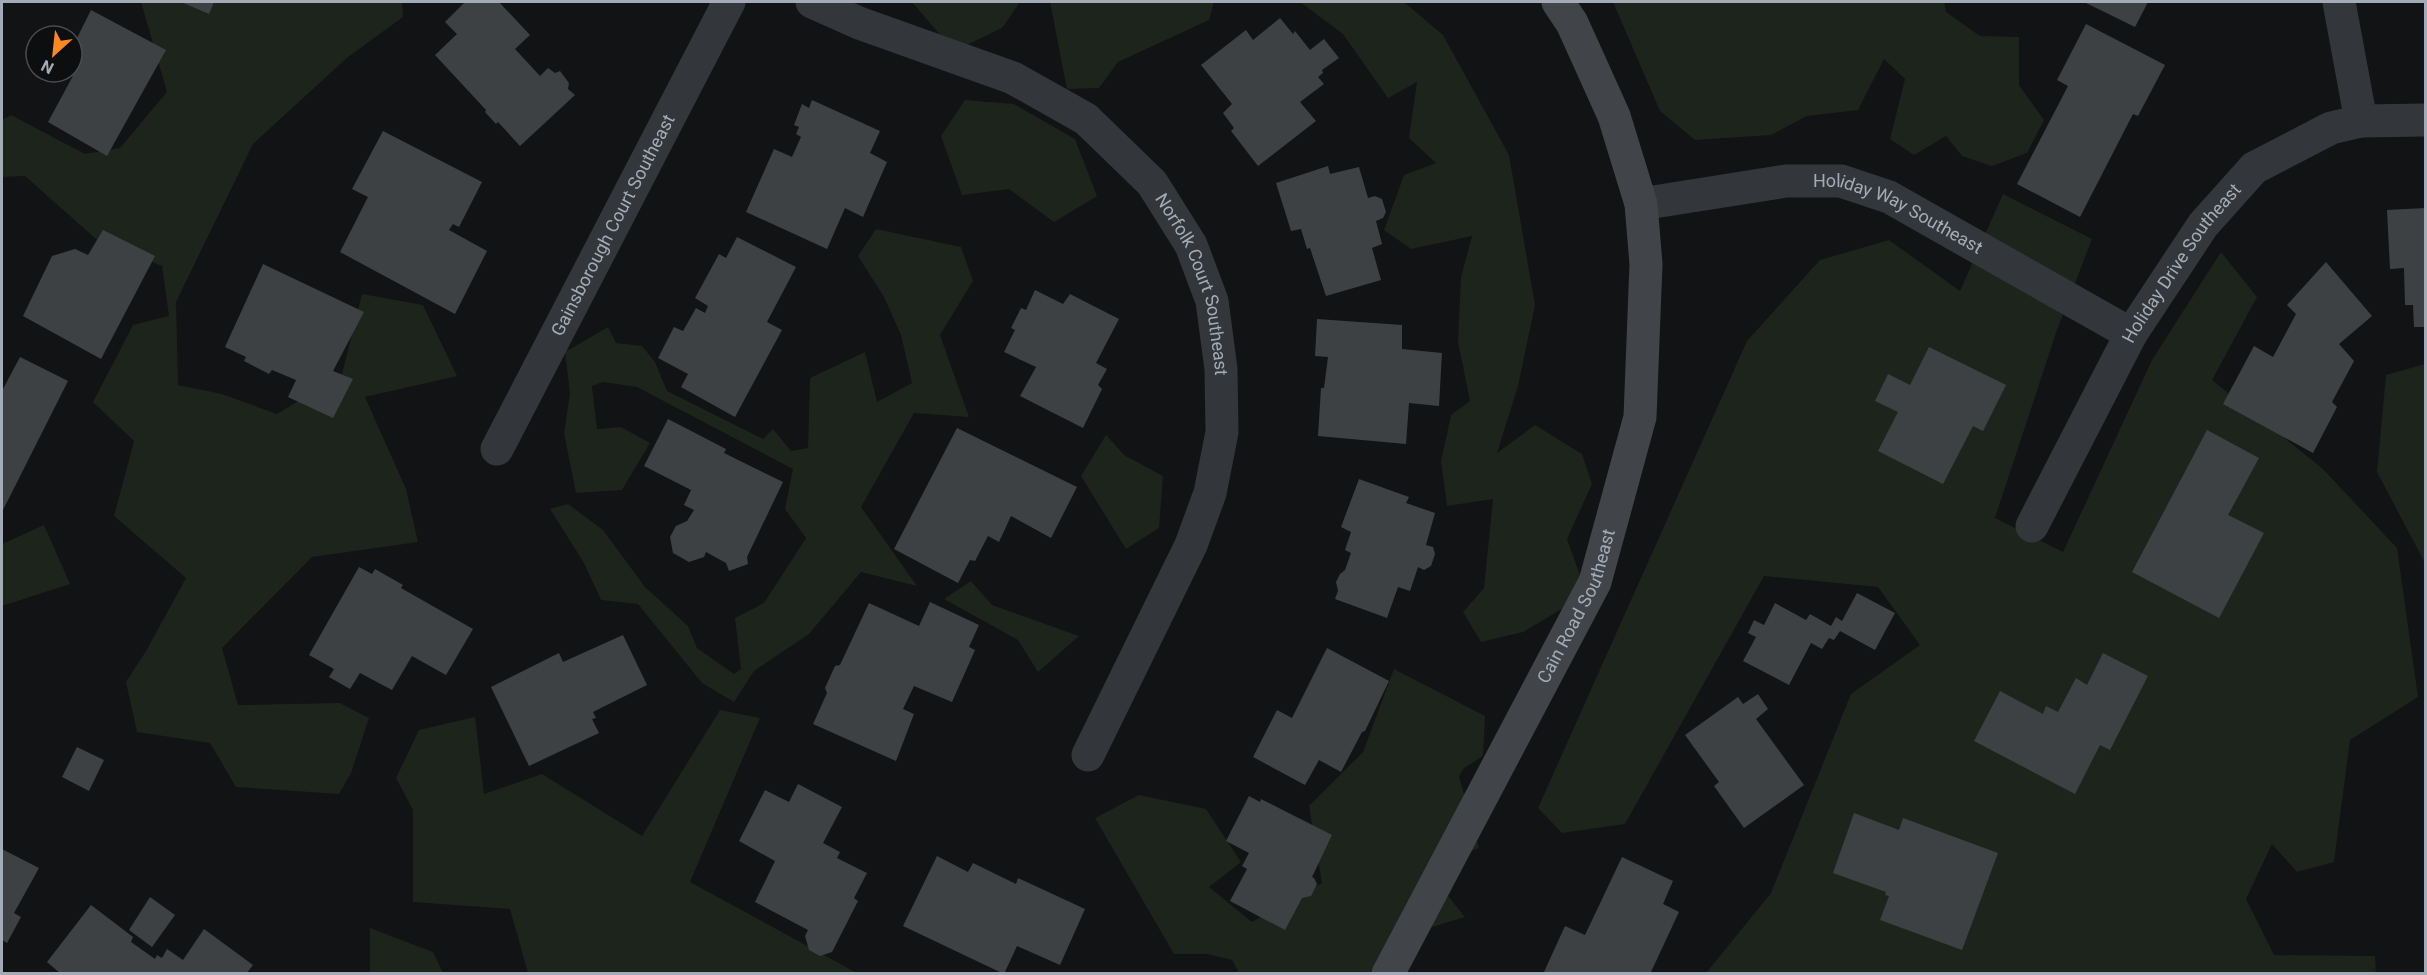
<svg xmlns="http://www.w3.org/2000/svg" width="2427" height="975" viewBox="0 0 2427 975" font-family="Roboto,sans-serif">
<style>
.green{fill:#1d241c}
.building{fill:#3e4144}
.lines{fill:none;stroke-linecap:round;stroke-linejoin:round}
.street{stroke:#33363a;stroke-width:33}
.secondary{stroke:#41454a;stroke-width:33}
.labels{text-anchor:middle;stroke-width:4.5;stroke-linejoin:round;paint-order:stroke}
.street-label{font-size:18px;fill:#a3acb6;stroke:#0d0e0f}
</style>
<rect width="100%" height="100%" fill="#121314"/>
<g class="green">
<polygon points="141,2 402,2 403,17 348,57 253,144 176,302 178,385 222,394 277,414 342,374 362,294 423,305 457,376 365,397 406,489 418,542 312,557 222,648 238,705 340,703 369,718 351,773 339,794 236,787 210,743 137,732 126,682 146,651 186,578 114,516 134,441 93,402 133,325 169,316 162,266 96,239 25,176 2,177 2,120 11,115 85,154 120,148 167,92"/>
<polygon points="912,2 1020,2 1002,28 954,51"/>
<polygon points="1050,2 1214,2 1209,20 1118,62 1099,88 1067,89"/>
<polygon points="1300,2 1404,2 1443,35 1509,155 1535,305 1518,386 1497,453 1535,425 1582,454 1592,484 1567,539 1587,594 1523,632 1481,642 1463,612 1484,588 1493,499 1447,506 1441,461 1451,415 1470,401 1458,342 1461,277 1472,236 1411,249 1384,230 1404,175 1436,163 1409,138 1417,82 1388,98 1343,34"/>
<polygon points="1613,2 1944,2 1946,12 1980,36 2019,37 2019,85 2044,120 2027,153 1992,166 1962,156 1946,136 1914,155 1890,139 1905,79 1884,59 1858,110 1807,116 1771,135 1695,140 1660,111"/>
<polygon points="965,100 1014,104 1075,139 1097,196 1054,222 1009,189 962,195 941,136"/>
<polygon points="2003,194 2092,239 2057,330 1995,518 2063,552 2152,360 2221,252 2257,297 2212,380 2323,469 2397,548 2418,697 2350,740 2334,862 2297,872 2272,844 2246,899 2274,955 2375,956 2376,973 1706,973 1771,893 1851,694 1920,645 1878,587 1764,576 1625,824 1562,833 1538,808 1747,341 1820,260 1889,240 1960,291"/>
<polygon points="876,229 961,247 973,281 940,335 969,417 914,413 861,507 917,586 861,572 809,634 754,671 734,702 702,683 638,604 601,600 584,563 550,509 568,504 603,530 645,587 688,626 697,648 734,674 741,669 735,618 764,603 806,538 785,509 793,469 637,387 603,382 592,386 597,429 621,427 650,443 622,490 576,493 564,433 570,393 565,352 608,327 616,343 642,346 655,362 667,391 763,439 773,429 791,451 808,448 810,378 865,352 877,402 912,383 901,335 884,297 858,256"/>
<polygon points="2425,364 2426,364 2425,563 2377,472 2386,375"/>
<polygon points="1106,435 1124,455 1163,476 1159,528 1126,549 1081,476"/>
<polygon points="44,525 70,584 2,606 2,544"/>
<polygon points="971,581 992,605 1079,636 1038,672 1018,640 944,599"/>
<polygon points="1394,669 1485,716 1483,756 1464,768 1459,776 1479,848 1451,859 1437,882 1465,917 1426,929 1376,961 1376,973 1239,973 1232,960 1207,954 1174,954 1095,818 1139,795 1206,809 1241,862 1209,887 1252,922 1322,883 1309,806 1363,752"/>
<polygon points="720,710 760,718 690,882 857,973 528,973 510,909 413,902 413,810 396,778 419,730 475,717 484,794 542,774 642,836"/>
<polygon points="370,928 433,952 443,973 370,973"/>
</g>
<g class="building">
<polygon points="181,2 214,2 209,14"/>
<polygon points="465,2 499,2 530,35 515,49 540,76 548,68 555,73 560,71 569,83 568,89 575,95 520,146 498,122 496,124 485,112 486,110 435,55 457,34 445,22"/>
<polygon points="2084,2 2148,2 2135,27"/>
<polygon points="91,10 166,50 107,156 48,122 74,74 72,73 72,48"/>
<polygon points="1280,18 1293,34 1295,31 1310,50 1324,39 1339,58 1322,70 1323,73 1318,77 1324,84 1300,102 1316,121 1258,166 1231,131 1234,128 1223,113 1232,104 1201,65 1246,30 1253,40"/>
<polygon points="2086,24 2165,65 2138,116 2133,114 2080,217 2017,184 2068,86 2057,80"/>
<polygon points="812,100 880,131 870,153 887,162 863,217 845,208 827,249 746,212 774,149 792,157 801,137 796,134 799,127 794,125 802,104 809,108"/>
<polygon points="383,131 482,182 459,227 453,224 449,230 487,251 455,314 340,252 368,197 352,189"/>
<polygon points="1328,166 1330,174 1359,167 1368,198 1375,196 1382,199 1386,212 1383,218 1376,221 1382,244 1372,248 1381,280 1326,296 1310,248 1307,249 1301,229 1291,231 1276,183"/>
<polygon points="2426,208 2426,327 2414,327 2413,305 2405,305 2404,268 2390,269 2387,210"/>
<polygon points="103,230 155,256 101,359 23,316 52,256 75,249 88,255"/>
<polygon points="737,237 796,267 767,322 782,330 735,417 681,387 688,374 658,358 674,327 683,331 696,308 705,313 708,306 695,298 719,254 726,258"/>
<polygon points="2326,262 2372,316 2339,344 2354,361 2332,402 2337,407 2313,453 2223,404 2254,346 2273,357 2296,314 2287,305"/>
<polygon points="263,264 364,312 333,371 353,379 333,418 288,397 296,380 272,370 269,374 244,361 246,357 225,347"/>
<polygon points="1035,290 1063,304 1070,294 1119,319 1096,363 1107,369 1098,385 1102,389 1083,428 1020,396 1036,367 1004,352 1015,330 1011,328 1021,308 1026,310"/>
<polygon points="1317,319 1402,325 1402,349 1442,353 1439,406 1409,403 1406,444 1318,436 1321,388 1324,388 1328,357 1315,356"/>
<polygon points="1929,347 2006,385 1983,431 1973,426 1943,484 1878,451 1898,412 1875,401 1888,374 1910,385"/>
<polygon points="20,357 68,381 2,512 2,391"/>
<polygon points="668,419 726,449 724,453 783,482 747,557 748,564 729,571 726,563 706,552 704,557 689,562 673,553 670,537 676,526 687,521 694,510 684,505 691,490 644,466"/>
<polygon points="957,428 1077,487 1051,538 1011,516 999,542 988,536 975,561 970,560 958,583 894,549"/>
<polygon points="2207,430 2259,458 2228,515 2264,533 2219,618 2132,572"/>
<polygon points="1359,479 1409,497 1406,503 1435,513 1426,545 1433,547 1435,554 1431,566 1424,570 1418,567 1410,591 1398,587 1387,618 1335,599 1338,591 1336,582 1340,574 1345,570 1351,553 1345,550 1351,532 1341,527"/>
<polygon points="359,567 372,574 375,569 403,585 401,588 473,629 446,675 412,656 392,690 360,673 350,689 329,677 334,669 309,655"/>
<polygon points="1857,593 1895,613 1875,650 1840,631 1834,640 1829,638 1822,649 1811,643 1789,685 1743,661 1756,637 1748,633 1754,620 1764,625 1775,603 1806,620 1810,614 1831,626 1836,617 1842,621"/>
<polygon points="930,602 979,625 969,647 975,650 952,702 914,686 903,709 914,714 896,761 813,724 827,693 825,688 835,666 840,665 869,603 919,626"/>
<polygon points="623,635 647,685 593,712 596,718 592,719 599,733 529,766 491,687 559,653 563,662"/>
<polygon points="1327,648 1389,681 1365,731 1362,732 1341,772 1319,760 1305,785 1253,757 1277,710 1292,718"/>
<polygon points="2103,653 2148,676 2110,750 2100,745 2075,794 1974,741 2000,691 2043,714 2046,706 2058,712 2076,678 2087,685"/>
<polygon points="1758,694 1768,709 1756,719 1804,785 1744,828 1714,786 1719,782 1685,735 1738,697 1743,704"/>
<polygon points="77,747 104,760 89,791 62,777"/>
<polygon points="798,784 842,807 823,843 840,852 837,858 867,873 854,898 858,901 832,952 820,956 809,950 805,936 808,930 755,902 775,861 739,841 765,790 789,802"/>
<polygon points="1249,796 1260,802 1261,799 1332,835 1312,877 1314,878 1317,884 1311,896 1302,898 1285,930 1230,901 1247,869 1242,866 1249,853 1226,841"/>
<polygon points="1854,813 1899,830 1903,818 1998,853 1962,950 1880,920 1889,896 1885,895 1886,892 1833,873"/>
<polygon points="2,849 39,868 14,913 21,917 7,943 2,940"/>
<polygon points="937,856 968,872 973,863 1016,884 1018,878 1085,909 1060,965 1017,946 1004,974 903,926"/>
<polygon points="1622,857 1673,881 1663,904 1679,912 1650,974 1544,972 1565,926 1585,935"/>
<polygon points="150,897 175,915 152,947 129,930"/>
<polygon points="91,905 133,937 131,942 155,959 157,955 162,958 167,949 183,960 204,929 253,965 246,974 61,974 47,962"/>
</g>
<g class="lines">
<g class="street">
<path id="s1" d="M 812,2 L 859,23 L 1013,78 L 1086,119 L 1152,183 L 1191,245 L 1212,301 L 1221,369 L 1222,432 L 1210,493 L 1191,545 L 1088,755"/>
<polyline points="2339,2 2361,121"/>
<path id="s2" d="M 1641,204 L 1786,181 L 1841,181 L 1889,197 L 2131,334"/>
<path id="s3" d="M 497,449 L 729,2"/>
<path id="s4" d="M 2032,526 L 2131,334 L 2203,225 L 2254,168 L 2331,128 L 2361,121 L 2426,120"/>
</g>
<path class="secondary" id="s5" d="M 1388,974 L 1595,582 L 1640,417 L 1646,264 L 1641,204 L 1614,116 L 1572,23 L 1558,2"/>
</g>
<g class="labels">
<g class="street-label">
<text dy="6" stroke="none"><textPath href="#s2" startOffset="266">Holiday Way Southeast</textPath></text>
<text dy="6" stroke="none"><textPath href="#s3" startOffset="252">Gainsborough Court Southeast</textPath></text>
<text dy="6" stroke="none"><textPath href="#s4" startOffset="303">Holiday Drive Southeast</textPath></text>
<text dy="6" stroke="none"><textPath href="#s1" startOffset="502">Norfolk Court Southeast</textPath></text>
<text dy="6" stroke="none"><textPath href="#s5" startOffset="414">Cain Road Southeast</textPath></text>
</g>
</g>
<rect width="2427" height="975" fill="none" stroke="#a3acb6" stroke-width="6"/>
<g transform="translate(54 54) rotate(207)"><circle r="28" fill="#0d0e0f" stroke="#494d52" stroke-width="1.5"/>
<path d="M0-4.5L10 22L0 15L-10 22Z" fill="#fd8822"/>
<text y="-9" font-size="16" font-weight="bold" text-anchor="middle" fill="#a3acb6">N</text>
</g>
</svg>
